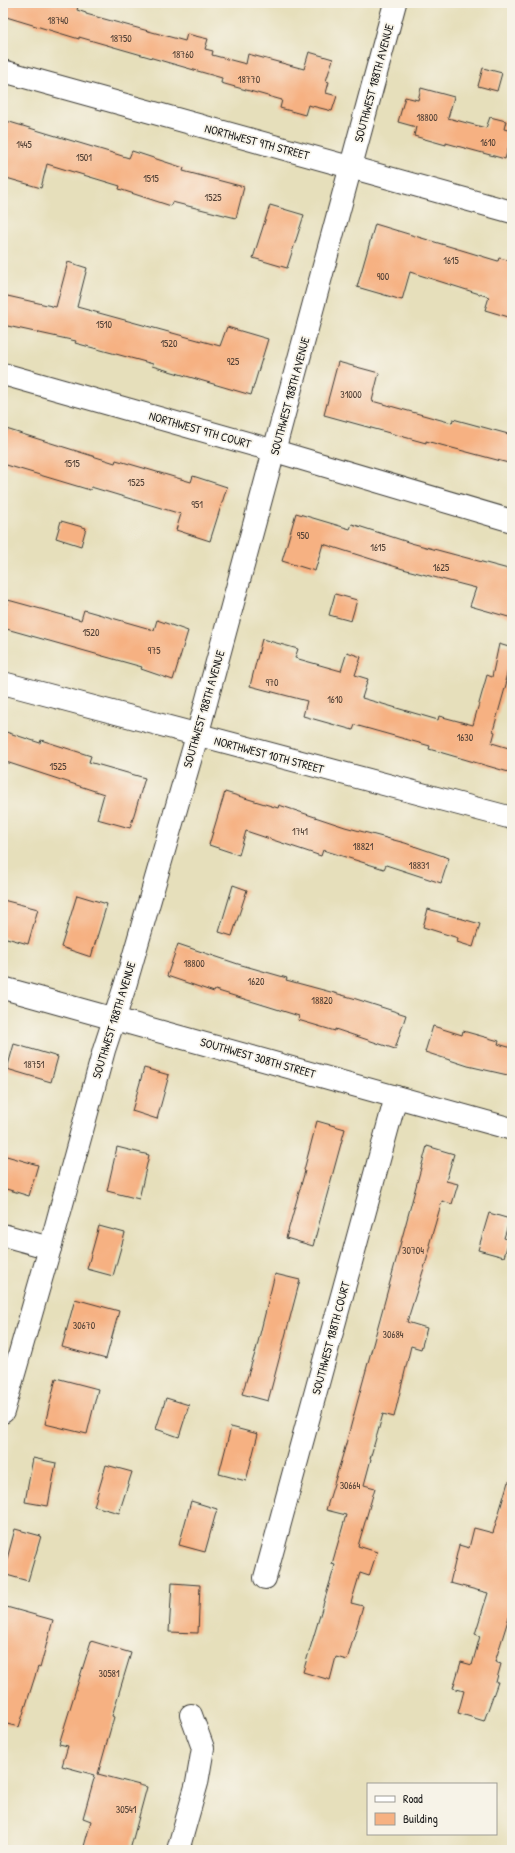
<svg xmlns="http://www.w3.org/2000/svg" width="515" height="1853" viewBox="0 0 515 1853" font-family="'Patrick Hand',sans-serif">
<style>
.building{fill:#f6b182}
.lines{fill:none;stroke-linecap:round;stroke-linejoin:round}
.minor-casing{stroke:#3a3934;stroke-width:24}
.minor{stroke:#fff;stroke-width:22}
.labels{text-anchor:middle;stroke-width:3.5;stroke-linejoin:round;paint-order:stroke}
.number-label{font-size:10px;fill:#524136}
.street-label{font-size:12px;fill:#1c1c1c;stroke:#f7f3e8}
</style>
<rect width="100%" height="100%" fill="#f7f3e8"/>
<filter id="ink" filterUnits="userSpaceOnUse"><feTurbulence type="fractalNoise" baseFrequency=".025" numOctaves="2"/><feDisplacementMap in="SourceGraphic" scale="8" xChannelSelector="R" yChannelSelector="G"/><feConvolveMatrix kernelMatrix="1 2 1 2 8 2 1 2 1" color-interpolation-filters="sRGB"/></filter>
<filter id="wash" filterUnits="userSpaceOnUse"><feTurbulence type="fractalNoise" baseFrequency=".012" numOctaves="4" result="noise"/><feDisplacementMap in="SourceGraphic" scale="16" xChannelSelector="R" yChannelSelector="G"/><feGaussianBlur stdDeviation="0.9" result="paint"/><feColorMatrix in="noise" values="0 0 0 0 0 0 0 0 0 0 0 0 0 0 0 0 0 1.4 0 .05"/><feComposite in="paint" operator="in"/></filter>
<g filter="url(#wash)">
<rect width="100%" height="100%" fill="#e6dfbb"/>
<g id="blocks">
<g class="building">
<polygon points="3,3 79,3 77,10 86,13 86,14 185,41 187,34 208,39 205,49 213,51 212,55 246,64 248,54 304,69 309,52 333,59 326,81 329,82 326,93 337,96 332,111 308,105 305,115 280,108 282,100 221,83 222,78 79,37 79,39 3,16"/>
<polygon points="483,68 502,73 497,91 478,86"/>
<polygon points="421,88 454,97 448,118 486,128 490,117 506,121 504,129 512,131 512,135 505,159 446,143 446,145 414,136 416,127 398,122 405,97 418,100"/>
<polygon points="3,120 129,158 132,151 184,168 183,171 244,187 236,218 172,202 171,206 119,189 120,186 47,164 41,188 3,177"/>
<polygon points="270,205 304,215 287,268 253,258"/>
<polygon points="375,224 498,261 499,258 512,261 512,318 485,310 489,297 410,272 402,300 357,287"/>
<polygon points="68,262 87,268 77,307 220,346 227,327 268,339 251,395 152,366 153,364 75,343 76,341 3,325 3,295 56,307"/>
<polygon points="338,362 379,373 372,401 452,423 453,419 512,435 512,464 426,441 426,443 324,415"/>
<polygon points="3,428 115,463 116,460 191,482 193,476 227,487 210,541 176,530 181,514 91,487 90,490 3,464"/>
<polygon points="296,513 350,529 352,524 411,543 512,570 512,618 470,606 476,588 403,569 323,544 315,571 282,561"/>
<polygon points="61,521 86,528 81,546 56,538"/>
<polygon points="335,594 357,600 351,621 329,615"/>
<polygon points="8,600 81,620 84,610 154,630 157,620 188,631 173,680 141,669 142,667 3,628 3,619"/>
<polygon points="262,639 298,649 295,658 341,671 347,652 361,657 355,675 368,679 362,698 438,720 439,716 473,725 487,675 492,677 499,644 512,648 512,655 505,681 507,681 493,731 495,732 492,743 512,749 512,773 429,749 430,746 355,725 353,730 303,716 307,701 250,686"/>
<polygon points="3,731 40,743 41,740 91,756 89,762 145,778 130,828 97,819 104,794 3,761"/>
<polygon points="225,792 278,808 279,805 345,827 405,843 449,858 441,883 386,865 384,869 323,850 321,856 246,831 239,855 209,845"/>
<polygon points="233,885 247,890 232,936 219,932"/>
<polygon points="77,895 107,904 91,957 61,947"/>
<polygon points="3,900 38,909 28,944 3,937"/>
<polygon points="428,909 480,924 473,947 457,942 458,938 423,927"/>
<polygon points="178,944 238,964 287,978 286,980 353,998 406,1015 395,1049 335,1029 335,1031 298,1020 299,1016 215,990 214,992 167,976"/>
<polygon points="433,1026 462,1035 463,1031 499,1041 498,1044 512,1048 512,1076 468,1066 425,1052"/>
<polygon points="14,1044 58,1057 51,1082 7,1069"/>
<polygon points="144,1068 169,1075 157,1119 132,1111"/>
<polygon points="317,1121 345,1129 313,1246 286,1238 305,1171 304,1170"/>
<polygon points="427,1146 454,1154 446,1181 458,1184 452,1204 442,1201 429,1245 431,1246 407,1322 427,1328 421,1349 411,1346 394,1417 383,1414 370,1459 371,1459 364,1485 375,1488 358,1546 377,1552 369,1576 360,1573 351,1603 363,1606 347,1660 336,1657 330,1680 303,1672 335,1565 332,1564 346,1515 326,1510 344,1451"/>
<polygon points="117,1147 149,1155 139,1199 107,1191"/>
<polygon points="3,1155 38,1165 29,1196 3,1188"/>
<polygon points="489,1213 510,1219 504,1238 509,1240 504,1257 478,1250"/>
<polygon points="99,1226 125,1233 113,1276 87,1269"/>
<polygon points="275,1274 300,1280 268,1401 242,1394 256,1350"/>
<polygon points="75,1299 119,1311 106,1359 62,1347"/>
<polygon points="56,1378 98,1389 87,1434 45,1424"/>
<polygon points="166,1398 189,1405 179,1437 156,1429"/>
<polygon points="231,1427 258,1434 246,1481 219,1474"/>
<polygon points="33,1458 56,1463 48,1506 25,1502"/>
<polygon points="106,1465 132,1472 119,1513 94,1506"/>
<polygon points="508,1482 512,1482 512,1618 509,1617 495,1662 501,1664 496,1682 498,1682 484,1721 458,1713 464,1691 453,1688 461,1662 472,1665 480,1636 475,1634 488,1593 450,1583 459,1545 469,1548 474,1528 493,1533"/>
<polygon points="191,1501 217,1509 205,1552 179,1545"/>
<polygon points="15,1529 41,1536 28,1581 3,1574"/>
<polygon points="172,1583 200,1585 198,1633 169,1632"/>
<polygon points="3,1606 53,1620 40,1668 38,1667 19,1727 3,1723"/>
<polygon points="91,1641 131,1653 112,1716 114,1717 98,1774 147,1787 130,1850 83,1850 91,1821 83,1818 95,1775 62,1766 68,1746 59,1744"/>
</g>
</g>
</g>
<g filter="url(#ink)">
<use href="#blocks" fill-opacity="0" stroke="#3a3934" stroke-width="1"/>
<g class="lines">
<defs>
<g id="minor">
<polyline points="3,71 512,212"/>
<polyline points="3,374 275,451 512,521"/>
<polyline points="3,683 512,818"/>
<polyline points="3,988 512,1129"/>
<polyline points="3,1235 50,1248"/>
<polyline points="3,1412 50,1248 104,1050 125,986 197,736 395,3"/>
<polyline points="265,1578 396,1097"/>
<polyline points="178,1850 197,1783 203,1748 191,1715"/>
</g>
</defs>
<use href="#minor" class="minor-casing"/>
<use href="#minor" class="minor"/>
</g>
</g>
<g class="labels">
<g class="number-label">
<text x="58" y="24">18740</text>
<text x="121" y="42">18750</text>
<text x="183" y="58">18760</text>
<text x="249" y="83">18770</text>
<text x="427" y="121">18800</text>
<text x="488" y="146">1610</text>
<text x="24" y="148">1445</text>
<text x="84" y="161">1501</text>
<text x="151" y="182">1515</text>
<text x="213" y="201">1525</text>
<text x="451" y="264">1615</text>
<text x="383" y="280">900</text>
<text x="104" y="328">1510</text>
<text x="169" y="347">1520</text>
<text x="233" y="365">925</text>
<text x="351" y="398">31000</text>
<text x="72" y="467">1515</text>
<text x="136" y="486">1525</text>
<text x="197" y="508">951</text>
<text x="303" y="539">950</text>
<text x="378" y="551">1615</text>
<text x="441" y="571">1625</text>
<text x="91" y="636">1520</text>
<text x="154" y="654">975</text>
<text x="272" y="686">970</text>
<text x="335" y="703">1610</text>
<text x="465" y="741">1630</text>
<text x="58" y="770">1525</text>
<text x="300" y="835">1741</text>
<text x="363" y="850">18821</text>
<text x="419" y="869">18831</text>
<text x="194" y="967">18800</text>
<text x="256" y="985">1620</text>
<text x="322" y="1004">18820</text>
<text x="34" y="1068">18751</text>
<text x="413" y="1254">30704</text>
<text x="84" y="1329">30670</text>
<text x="393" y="1338">30684</text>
<text x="350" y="1489">30664</text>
<text x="109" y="1677">30581</text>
<text x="126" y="1813">30541</text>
</g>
<g class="street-label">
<text transform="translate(374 83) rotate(-75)" y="4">SOUTHWEST 188TH AVENUE</text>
<text transform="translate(257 142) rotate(15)" y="4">NORTHWEST 9TH STREET</text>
<text transform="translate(290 396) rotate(-75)" y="4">SOUTHWEST 188TH AVENUE</text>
<text transform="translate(200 430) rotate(16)" y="4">NORTHWEST 9TH COURT</text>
<text transform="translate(204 709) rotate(-74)" y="4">SOUTHWEST 188TH AVENUE</text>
<text transform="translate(269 755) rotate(15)" y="4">NORTHWEST 10TH STREET</text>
<text transform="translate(114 1020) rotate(-73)" y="4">SOUTHWEST 188TH AVENUE</text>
<text transform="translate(258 1058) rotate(16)" y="4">SOUTHWEST 308TH STREET</text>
<text transform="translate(331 1338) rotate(-75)" y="4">SOUTHWEST 188TH COURT</text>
</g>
</g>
<rect width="515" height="1853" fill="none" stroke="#f7f3e8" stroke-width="16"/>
<rect x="367" y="1783" width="130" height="52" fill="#f7f3e8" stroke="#9f9d96"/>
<rect x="375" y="1796" width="20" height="6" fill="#ffffff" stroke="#9f9d96"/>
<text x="403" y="1803" font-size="12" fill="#1c1c1c">Road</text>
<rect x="375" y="1813" width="20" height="12" fill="#f6b182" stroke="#9f9d96"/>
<text x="403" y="1823" font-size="12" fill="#1c1c1c">Building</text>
</svg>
